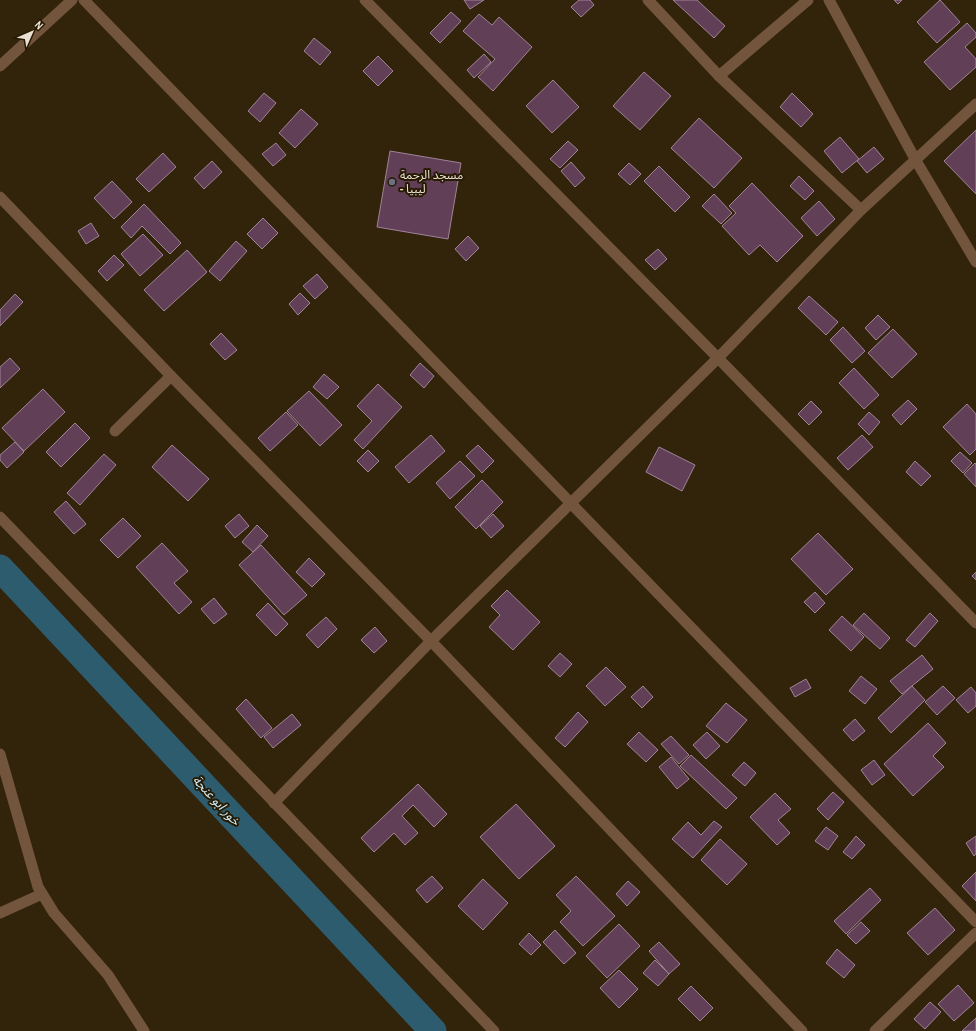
<svg xmlns="http://www.w3.org/2000/svg" width="976" height="1031" viewBox="0 0 976 1031" font-family="'Archivo Narrow','Noto Sans Arabic',sans-serif">
<style>
.lines{fill:none;stroke-linecap:round;stroke-linejoin:round}
.canal{stroke:#2e5c6f;stroke-width:27}
.building{fill:#603f57;stroke:#a08498}
.minor{stroke:#72553c;stroke-width:11}
.tertiary{stroke:#72553c;stroke-width:11}
.worship-dot{fill:#6b7280;stroke:#271a02;stroke-width:1.5}
.labels{text-anchor:middle;stroke-width:4;stroke-linejoin:round;paint-order:stroke}
.poi-label{font-size:12px;fill:#ebe1d3;stroke:#271a02;text-anchor:start}
.water-label{font-size:13px;font-style:italic;fill:#cce9f6;stroke:#271a02}
</style>
<rect width="100%" height="100%" fill="#32230b"/>
<g class="lines">
<polyline class="canal" points="0,568 433,1031"/>
</g>
<g class="building">
<polygon points="464,0 484,0 470,9"/>
<polygon points="579,0 590,0 594,5 581,17 571,7"/>
<polygon points="673,0 697,0 725,26 714,38"/>
<polygon points="894,0 902,0 898,4"/>
<polygon points="940,0 960,22 937,43 917,22"/>
<polygon points="451,12 461,21 440,43 430,33"/>
<polygon points="479,14 492,25 499,17 532,47 493,91 478,77 495,59 463,31"/>
<polygon points="967,23 976,33 976,37 965,47 976,59 976,67 950,90 924,62"/>
<polygon points="314,38 331,52 320,65 304,51"/>
<polygon points="484,54 491,62 474,78 467,70"/>
<polygon points="378,56 393,71 378,86 363,71"/>
<polygon points="644,72 671,96 640,130 613,106"/>
<polygon points="553,80 579,107 552,133 526,106"/>
<polygon points="264,93 276,103 260,122 248,111"/>
<polygon points="792,93 813,114 801,127 780,107"/>
<polygon points="301,109 318,124 295,148 279,133"/>
<polygon points="699,118 742,158 714,188 671,148"/>
<polygon points="976,130 976,194 944,161"/>
<polygon points="840,137 859,159 842,173 824,151"/>
<polygon points="568,141 578,150 560,168 550,159"/>
<polygon points="276,143 286,155 273,166 262,154"/>
<polygon points="874,147 884,159 867,173 857,161"/>
<polygon points="390,151 461,163 448,239 377,227"/>
<polygon points="163,153 176,167 149,192 136,179"/>
<polygon points="212,161 222,172 204,189 194,178"/>
<polygon points="571,162 585,178 575,187 561,171"/>
<polygon points="629,163 641,174 630,185 618,174"/>
<polygon points="659,166 690,197 675,212 644,181"/>
<polygon points="799,176 814,191 805,200 790,186"/>
<polygon points="112,181 132,202 114,219 94,198"/>
<polygon points="752,183 803,236 777,262 760,245 749,255 722,226 736,213 729,206"/>
<polygon points="714,194 732,213 721,224 702,206"/>
<polygon points="819,201 835,219 817,236 801,218"/>
<polygon points="144,204 181,243 170,254 142,226 131,238 121,227"/>
<polygon points="263,218 278,233 262,249 247,234"/>
<polygon points="91,223 99,236 86,244 78,231"/>
<polygon points="143,234 163,255 140,276 121,254"/>
<polygon points="468,236 479,248 466,261 455,249"/>
<polygon points="236,241 247,251 220,281 209,271"/>
<polygon points="658,249 667,259 655,270 645,260"/>
<polygon points="187,250 207,272 164,311 144,290"/>
<polygon points="114,255 124,265 107,281 98,271"/>
<polygon points="317,274 328,287 315,299 303,286"/>
<polygon points="300,293 310,303 298,315 289,304"/>
<polygon points="15,294 23,302 0,326 0,310"/>
<polygon points="809,296 838,322 826,335 798,308"/>
<polygon points="878,315 890,327 876,340 865,328"/>
<polygon points="843,327 865,351 852,363 830,340"/>
<polygon points="893,329 917,354 892,378 868,353"/>
<polygon points="221,333 237,350 225,360 210,344"/>
<polygon points="10,358 20,369 0,388 0,367"/>
<polygon points="420,363 434,376 424,388 410,375"/>
<polygon points="854,368 879,395 864,409 839,383"/>
<polygon points="324,374 339,387 327,399 313,387"/>
<polygon points="378,384 402,407 363,449 354,440 372,421 357,406"/>
<polygon points="43,389 65,412 24,451 2,428"/>
<polygon points="309,391 342,425 320,446 287,411"/>
<polygon points="908,400 917,409 901,425 892,415"/>
<polygon points="811,401 822,412 809,425 798,414"/>
<polygon points="967,404 976,414 976,449 970,455 943,427"/>
<polygon points="286,412 298,425 270,451 258,438"/>
<polygon points="869,412 880,422 869,435 858,424"/>
<polygon points="75,423 90,438 61,467 46,452"/>
<polygon points="431,435 445,451 409,483 395,467"/>
<polygon points="862,435 873,447 848,470 837,458"/>
<polygon points="15,442 24,452 7,468 0,460 0,455"/>
<polygon points="172,445 209,479 188,501 152,467"/>
<polygon points="478,445 494,461 482,473 466,456"/>
<polygon points="659,447 695,465 682,491 646,472"/>
<polygon points="368,450 379,461 368,472 357,461"/>
<polygon points="960,452 972,463 963,473 951,461"/>
<polygon points="104,454 116,465 80,505 67,493"/>
<polygon points="460,461 475,476 450,499 436,483"/>
<polygon points="915,461 931,476 921,486 906,472"/>
<polygon points="975,463 976,464 976,487 964,474"/>
<polygon points="482,480 503,502 476,529 455,507"/>
<polygon points="66,501 86,524 74,534 54,512"/>
<polygon points="239,514 249,526 235,538 225,526"/>
<polygon points="493,514 504,526 491,538 480,526"/>
<polygon points="123,518 141,536 118,558 100,540"/>
<polygon points="257,525 268,536 253,552 242,542"/>
<polygon points="818,533 853,569 826,595 791,559"/>
<polygon points="162,543 188,571 174,583 192,602 179,614 136,567"/>
<polygon points="261,545 307,595 284,615 239,565"/>
<polygon points="309,558 325,574 312,587 296,572"/>
<polygon points="976,572 976,580 972,576"/>
<polygon points="507,590 540,622 513,650 489,627 500,615 491,606"/>
<polygon points="815,592 825,603 815,613 804,602"/>
<polygon points="214,598 227,614 214,624 201,609"/>
<polygon points="268,603 288,624 276,636 256,615"/>
<polygon points="864,613 890,638 880,649 853,625"/>
<polygon points="930,613 938,621 915,647 906,640"/>
<polygon points="842,616 864,637 851,651 829,630"/>
<polygon points="326,617 337,629 318,648 306,635"/>
<polygon points="375,627 387,641 374,653 361,640"/>
<polygon points="560,653 572,664 560,677 548,666"/>
<polygon points="922,655 933,669 902,694 890,681"/>
<polygon points="606,667 626,687 605,706 586,686"/>
<polygon points="861,676 877,689 865,704 849,691"/>
<polygon points="806,679 811,688 795,697 790,688"/>
<polygon points="643,686 653,697 642,708 631,697"/>
<polygon points="912,686 925,700 891,733 878,718"/>
<polygon points="943,686 955,698 937,715 925,702"/>
<polygon points="971,687 976,693 976,706 968,713 956,700"/>
<polygon points="246,699 272,728 261,738 236,709"/>
<polygon points="726,703 747,720 727,743 706,726"/>
<polygon points="578,712 588,722 565,747 555,738"/>
<polygon points="292,714 301,725 273,748 264,737"/>
<polygon points="855,719 865,731 853,741 843,730"/>
<polygon points="928,723 946,743 933,756 944,767 913,796 884,764"/>
<polygon points="639,732 658,750 646,762 627,744"/>
<polygon points="707,732 720,746 706,759 693,745"/>
<polygon points="671,736 689,755 679,764 661,744"/>
<polygon points="691,755 737,798 726,809 680,766"/>
<polygon points="671,757 689,779 677,789 659,767"/>
<polygon points="874,760 885,775 872,785 861,770"/>
<polygon points="744,762 756,773 745,786 732,775"/>
<polygon points="418,784 447,814 434,827 413,805 402,816 418,833 405,845 394,833 374,852 361,838"/>
<polygon points="833,792 844,802 828,820 817,809"/>
<polygon points="775,793 791,809 778,820 790,833 777,845 750,817"/>
<polygon points="516,804 555,846 519,879 480,837"/>
<polygon points="714,821 722,827 693,858 672,839 688,822 701,835"/>
<polygon points="826,827 838,836 828,850 815,841"/>
<polygon points="856,836 865,845 852,859 843,852"/>
<polygon points="976,836 976,854 974,856 966,843"/>
<polygon points="720,839 747,864 727,885 701,860"/>
<polygon points="976,872 976,901 962,886"/>
<polygon points="432,876 443,888 427,903 416,890"/>
<polygon points="576,876 615,916 583,946 560,922 571,911 556,895"/>
<polygon points="483,879 508,903 483,930 458,906"/>
<polygon points="628,881 640,892 627,906 616,894"/>
<polygon points="870,888 881,900 846,934 834,921"/>
<polygon points="935,908 955,930 928,955 907,933"/>
<polygon points="861,922 870,931 856,944 847,935"/>
<polygon points="619,924 640,946 607,978 586,956"/>
<polygon points="555,930 576,953 564,964 543,942"/>
<polygon points="529,933 541,945 531,955 519,944"/>
<polygon points="659,942 680,964 669,974 649,951"/>
<polygon points="837,949 855,965 844,978 826,963"/>
<polygon points="655,960 669,974 658,986 643,973"/>
<polygon points="619,970 638,989 619,1008 600,988"/>
<polygon points="958,985 974,1003 954,1021 938,1004"/>
<polygon points="691,986 713,1008 700,1021 678,999"/>
<polygon points="930,1002 941,1012 925,1029 914,1019"/>
<polygon points="976,1018 976,1031 962,1031"/>
</g>
<g class="lines">
<g class="minor">
<polyline points="84,0 976,922"/>
<polyline points="365,0 718,358 976,623"/>
<polyline points="648,0 719,76 861,210"/>
<polyline points="829,0 915,159 976,262"/>
<polyline points="719,76 808,0"/>
<polyline points="0,197 171,376 431,641 802,1031"/>
<polyline points="115,431 171,376"/>
<polyline points="0,517 494,1031"/>
<polyline points="0,754 38,887 54,913 108,975 144,1031"/>
<polyline points="274,803 431,641 718,358 861,210 976,104"/>
<polyline points="0,913 42,894"/>
<polyline points="875,1031 976,933"/>
</g>
<polyline class="tertiary" points="0,66 72,0"/>
</g>
<circle class="worship-dot" cx="392" cy="182" r="4"/>
<g class="labels">
<g class="poi-label">
<text x="400" y="179">مسجد الرحمة<tspan x="400" dy="14">- ليبيا</tspan></text>
</g>
<g class="water-label">
<text transform="translate(217 800) rotate(47)" y="5">خور ابو عنجة</text>
</g>
</g>
<g transform="translate(32 32) rotate(45)" stroke="#271a02" stroke-width="3" paint-order="stroke">
<path d="M0-3L7 15L0 10L-7 15Z" fill="#ebe1d3"/>
<text y="-6" font-size="11" font-weight="bold" text-anchor="middle" fill="#ebe1d3">N</text>
</g>
</svg>
